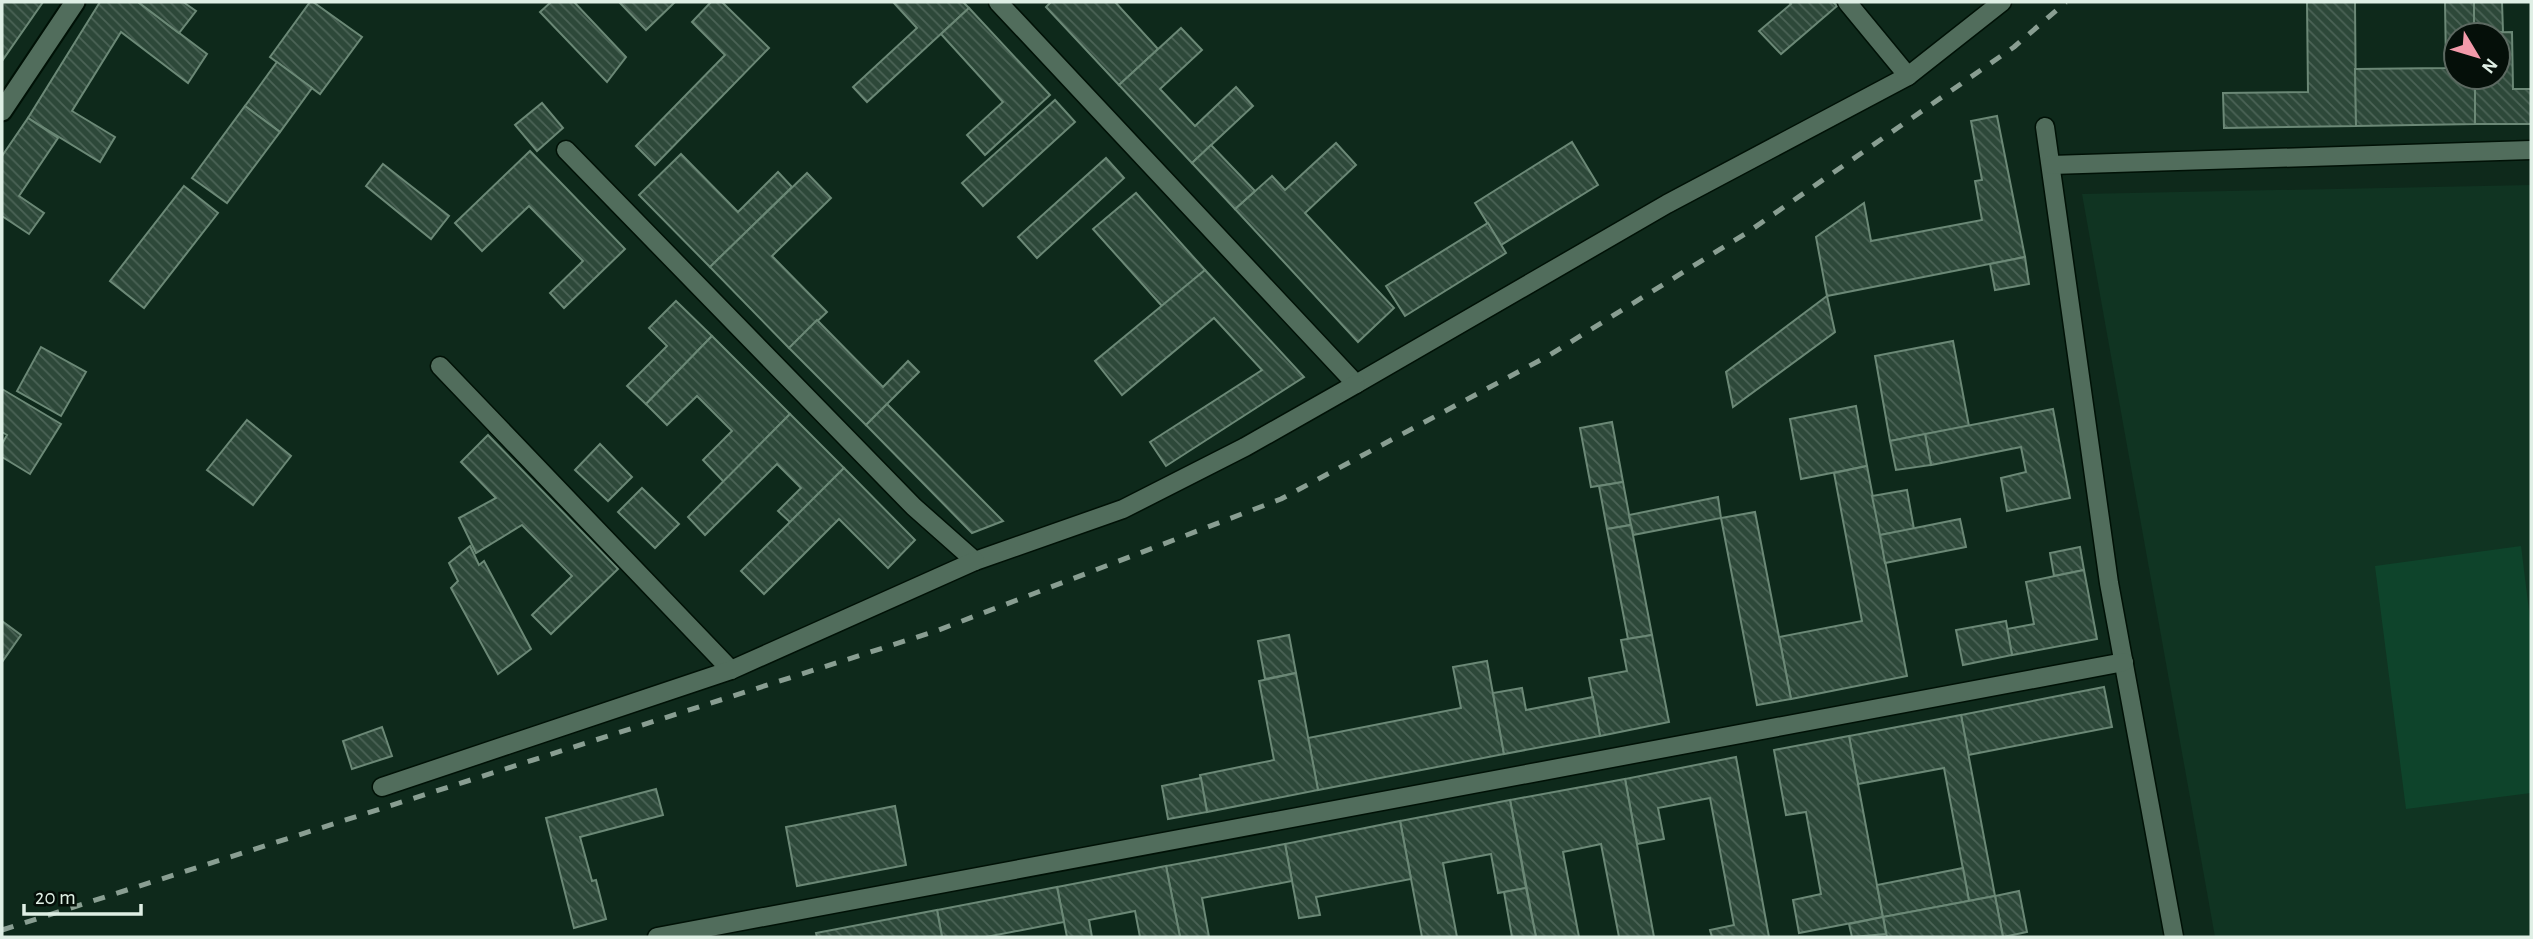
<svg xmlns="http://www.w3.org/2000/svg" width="2533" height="939" viewBox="0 0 2533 939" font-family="'Alegreya Sans',sans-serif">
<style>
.built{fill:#103422}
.pitch{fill:#0e442b}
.building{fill:url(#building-back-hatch);stroke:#6b8876;stroke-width:2}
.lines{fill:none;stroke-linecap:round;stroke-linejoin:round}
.service-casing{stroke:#001106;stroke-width:21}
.minor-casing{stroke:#001106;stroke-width:23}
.service{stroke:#516d5c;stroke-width:18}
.minor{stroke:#516d5c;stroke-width:19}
.rail{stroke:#899e92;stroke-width:5;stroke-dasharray:12 12;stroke-linecap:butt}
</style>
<defs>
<pattern id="building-back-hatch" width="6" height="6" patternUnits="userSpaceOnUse" patternTransform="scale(1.75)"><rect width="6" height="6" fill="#2d4839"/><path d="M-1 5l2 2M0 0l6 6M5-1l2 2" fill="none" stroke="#4b6356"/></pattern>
</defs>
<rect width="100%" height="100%" fill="#0e291b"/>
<polygon class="built" points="2531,185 2531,937 2215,937 2082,194"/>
<polygon class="pitch" points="2521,546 2531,627 2531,793 2406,809 2375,566"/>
<g class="building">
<polygon points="2,2 43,2 2,61"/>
<polygon points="100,2 138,2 207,54 188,83 121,32 72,111 115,137 100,162 28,118"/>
<polygon points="138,2 183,2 196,11 179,33"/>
<polygon points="310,2 313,2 362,37 320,94 270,57"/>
<polygon points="551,2 574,2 626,57 607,82 540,12"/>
<polygon points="619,2 675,2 646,30"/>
<polygon points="711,2 722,2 769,48 655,165 636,146 725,55 692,22"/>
<polygon points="893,2 963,2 969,8 867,102 853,87 917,28"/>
<polygon points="1051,2 1115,2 1158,49 1119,85 1046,7"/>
<polygon points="1789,2 1833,2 1837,6 1781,54 1759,31 1791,4"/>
<polygon points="2307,2 2355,2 2356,126 2224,128 2223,93 2308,92"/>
<polygon points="2445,2 2474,2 2474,35 2456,35 2456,77 2475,77 2475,124 2356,126 2355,69 2446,68"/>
<polygon points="2474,2 2502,2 2503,32 2474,33"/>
<polygon points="969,8 1050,95 985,155 967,135 1003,102 941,34"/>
<polygon points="1181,28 1202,50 1160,89 1195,126 1236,87 1253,106 1192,163 1119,85"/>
<polygon points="2512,32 2513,89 2531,89 2531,124 2475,124 2475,77 2498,77 2498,35 2474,35 2474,33"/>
<polygon points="277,62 312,88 280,132 245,106"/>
<polygon points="1055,100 1075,122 983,206 962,183"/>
<polygon points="542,103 563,128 537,151 515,125"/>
<polygon points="245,106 280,132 227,203 192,178"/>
<polygon points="1997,116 2025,257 1827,296 1816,237 1864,203 1871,241 1982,220 1975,181 1982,180 1971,121"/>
<polygon points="28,118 58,138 19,196 44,213 29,234 2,216 2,156"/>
<polygon points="1572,142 1598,185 1501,245 1475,203"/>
<polygon points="1336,143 1356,165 1305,213 1394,308 1358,342 1235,209 1272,176 1285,190"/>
<polygon points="1211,145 1255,191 1235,209 1192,163"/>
<polygon points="530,151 625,249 564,308 550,293 583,261 529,206 482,251 455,223"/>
<polygon points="681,154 738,212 778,172 792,187 710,267 639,195"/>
<polygon points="1106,158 1124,178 1037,258 1018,237"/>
<polygon points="383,164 449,216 431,239 366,186"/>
<polygon points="807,173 831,198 772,256 827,312 789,348 710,267"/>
<polygon points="184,186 218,213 144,308 110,281"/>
<polygon points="1136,193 1205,270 1162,306 1093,229"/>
<polygon points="1488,223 1506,253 1405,316 1386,286"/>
<polygon points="2025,257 2029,284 1995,290 1990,264"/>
<polygon points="1205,270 1304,377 1166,466 1150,442 1262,370 1214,318 1122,395 1095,361"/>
<polygon points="1827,296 1835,332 1733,407 1726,372"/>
<polygon points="676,301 712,336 646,404 627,386 667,346 649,328"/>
<polygon points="817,320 883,387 908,361 919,372 866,425 789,348"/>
<polygon points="712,336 790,414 724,482 703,460 732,431 697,396 667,425 646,404"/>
<polygon points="1953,341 1969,426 1890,441 1875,356"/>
<polygon points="41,347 86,372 61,416 17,391"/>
<polygon points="2,389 61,424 30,474 2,457 2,444 7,435 2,432"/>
<polygon points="887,404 1003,521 972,533 866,425"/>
<polygon points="1856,406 1867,466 1801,479 1790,419"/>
<polygon points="2053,409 2070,498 2007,511 2001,478 2026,472 2021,447 1931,465 1925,434"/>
<polygon points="790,414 844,468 790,522 778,511 801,488 777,464 705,535 688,517"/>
<polygon points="247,420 291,456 253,505 207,470"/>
<polygon points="1612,422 1623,482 1591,487 1580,428"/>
<polygon points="1925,434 1931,465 1896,470 1890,441"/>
<polygon points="488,435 618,569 551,634 532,615 572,576 522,525 476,553 459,518 496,498 461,462"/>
<polygon points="600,444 632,477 608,501 575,470"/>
<polygon points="1867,466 1907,676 1791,699 1779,637 1862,621 1834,473"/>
<polygon points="844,468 915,540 888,568 839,519 764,594 741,571"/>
<polygon points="1623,482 1631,525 1607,529 1599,486"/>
<polygon points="642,488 679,524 655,548 618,512"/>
<polygon points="1907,490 1914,529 1880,535 1872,496"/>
<polygon points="1718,497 1721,518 1633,535 1629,515"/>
<polygon points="1755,512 1791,699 1757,705 1721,518"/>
<polygon points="1960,519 1966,547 1885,563 1880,535"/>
<polygon points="1631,525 1652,635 1628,639 1607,529"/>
<polygon points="470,546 479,565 484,561 531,649 498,674 451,588 458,581 449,563"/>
<polygon points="2080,547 2084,570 2054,576 2050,553"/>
<polygon points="2084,570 2097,639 2012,655 2007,629 2034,624 2026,582"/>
<polygon points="2,621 21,635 2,662"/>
<polygon points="2006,621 2012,655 1963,665 1956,630"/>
<polygon points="1289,635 1296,673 1265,679 1258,641"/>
<polygon points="1652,635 1669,722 1600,736 1589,678 1627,671 1621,640"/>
<polygon points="1487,661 1504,754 1318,790 1308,738 1461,708 1453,667"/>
<polygon points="1296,673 1318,790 1207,812 1200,775 1274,760 1259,681"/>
<polygon points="2104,687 2112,727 1968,755 1961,715"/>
<polygon points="1522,688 1526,710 1593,697 1600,736 1504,754 1493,693"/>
<polygon points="1961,715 1995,896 1969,901 1944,768 1858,784 1849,736"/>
<polygon points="382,727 392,756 352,769 343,741"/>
<polygon points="1849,736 1883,917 1799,933 1793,900 1821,894 1806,812 1786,815 1774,750"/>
<polygon points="1736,757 1769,937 1712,937 1710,930 1734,925 1710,798 1658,808 1664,839 1637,844 1625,779"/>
<polygon points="1201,778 1207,812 1168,819 1162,786"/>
<polygon points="1625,779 1654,937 1619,937 1601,844 1563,852 1579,937 1536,937 1510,800"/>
<polygon points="656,789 663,815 580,837 592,881 596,880 606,919 574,928 546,818"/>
<polygon points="1510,800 1526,888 1498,893 1491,854 1443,863 1457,937 1422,937 1400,821"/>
<polygon points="895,806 906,865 797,886 786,827"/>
<polygon points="1400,821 1411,879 1316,897 1320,915 1299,918 1285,844"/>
<polygon points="1285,844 1292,881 1202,898 1209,937 1180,937 1166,866"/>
<polygon points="1166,866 1180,937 1140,937 1135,911 1089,920 1092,937 1067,937 1057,887"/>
<polygon points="1963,868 1969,901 1883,917 1877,885"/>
<polygon points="1057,887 1064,922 986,937 942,937 937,910"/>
<polygon points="1526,888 1536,937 1512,937 1504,892"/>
<polygon points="2019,891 2027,932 2003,937 1995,896"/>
<polygon points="1995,896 2003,937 1887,937 1883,917"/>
<polygon points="937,910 942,937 817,937 816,933"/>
<polygon points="1883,917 1886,934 1852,937 1849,924"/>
</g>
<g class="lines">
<defs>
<g id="service">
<polyline points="998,2 1356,384 1667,204 1908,76"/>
<polyline points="1847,2 1908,76 2002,2"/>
<polyline points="2045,127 2109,583 2174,937"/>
<polyline points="566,150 914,507 975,561 1123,509 1245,447 1356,384"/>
<polyline points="2051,165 2531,150"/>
<polyline points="440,366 731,670"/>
<polyline points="382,787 731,670 975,561"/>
<polyline points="657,937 2124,662"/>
</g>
<polyline id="minor" points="2,111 75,2"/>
</defs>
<use href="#service" class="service-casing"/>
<use href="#minor" class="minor-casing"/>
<use href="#service" class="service"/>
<use href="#minor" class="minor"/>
<polyline class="rail" points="2,930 936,631 1281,499 1548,356 1748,232 2014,47 2066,2"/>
</g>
<rect width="2533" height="939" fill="none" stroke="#dfefe5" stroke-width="7"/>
<g transform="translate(2477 56) rotate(128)"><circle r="33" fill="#050f09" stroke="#5c6961" stroke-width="2"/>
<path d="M0-5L12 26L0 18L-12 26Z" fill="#f39aaa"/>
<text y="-10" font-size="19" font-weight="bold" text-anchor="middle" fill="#dfefe5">N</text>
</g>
<path d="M24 904v10h117v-10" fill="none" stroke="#dfefe5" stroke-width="3.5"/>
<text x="35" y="904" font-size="21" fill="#dfefe5" stroke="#050f09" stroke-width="5" paint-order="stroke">20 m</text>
</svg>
